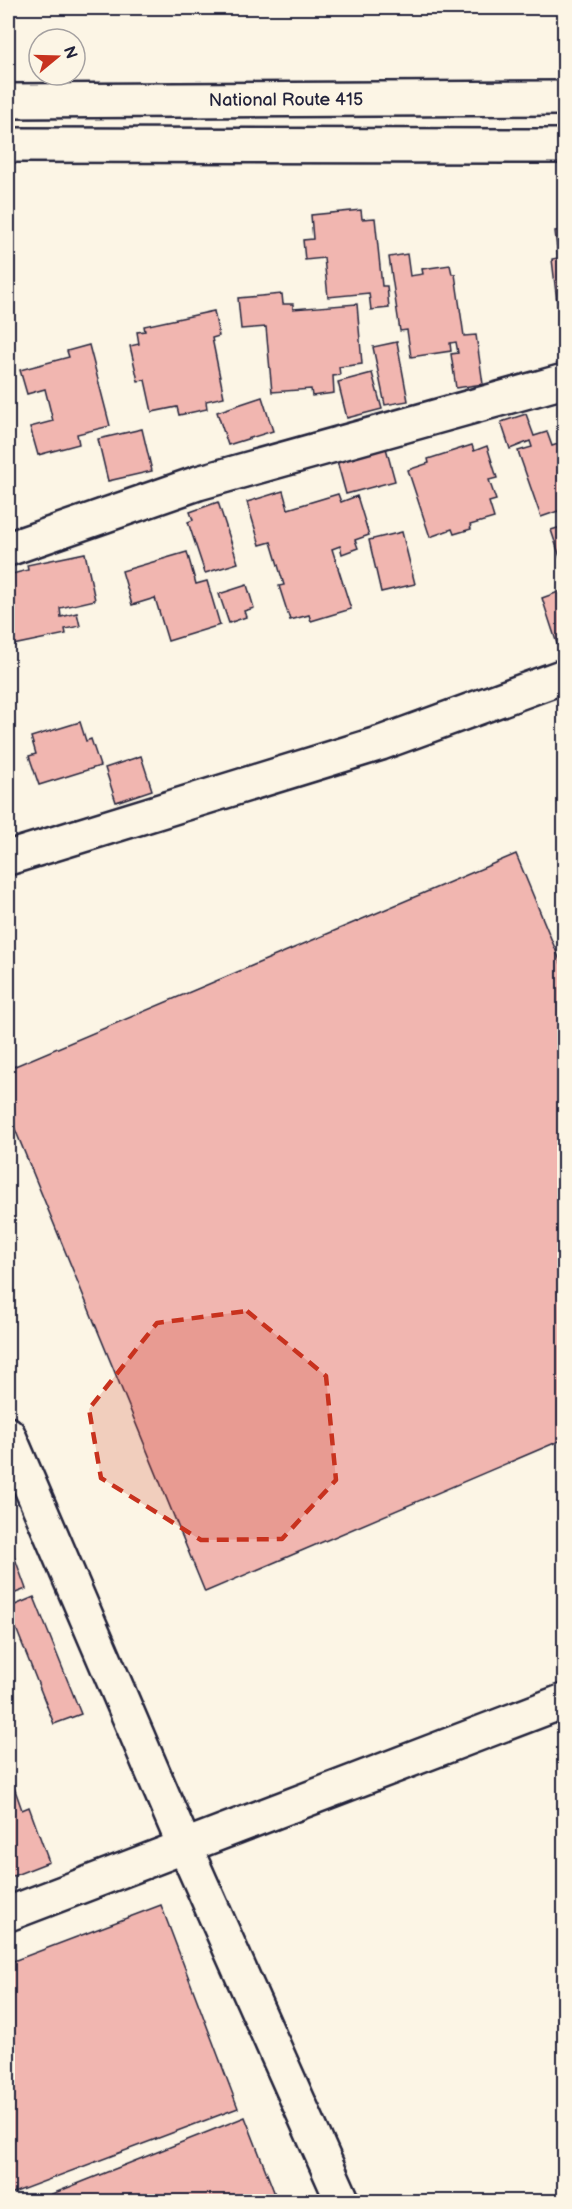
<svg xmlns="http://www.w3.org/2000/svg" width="572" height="2209" viewBox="0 0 572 2209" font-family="'Balsamiq Sans',sans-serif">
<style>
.building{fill:#f1b6b0;stroke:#22223b;stroke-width:1.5}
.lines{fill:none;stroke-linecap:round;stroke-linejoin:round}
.minor-casing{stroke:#22223b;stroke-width:38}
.highway-casing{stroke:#22223b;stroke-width:38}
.minor{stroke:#fcf5e5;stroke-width:33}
.highway{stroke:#fcf5e5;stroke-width:33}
.marked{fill:#c8321e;fill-opacity:0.2;stroke:#c8321e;stroke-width:4.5;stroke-dasharray:12 8;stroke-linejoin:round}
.labels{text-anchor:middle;stroke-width:4.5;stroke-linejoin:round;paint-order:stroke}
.street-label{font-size:18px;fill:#22223b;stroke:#fcf5e5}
</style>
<rect width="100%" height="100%" fill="#fcf5e5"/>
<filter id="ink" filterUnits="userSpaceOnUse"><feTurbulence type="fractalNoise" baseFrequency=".0167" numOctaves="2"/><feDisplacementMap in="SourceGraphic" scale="12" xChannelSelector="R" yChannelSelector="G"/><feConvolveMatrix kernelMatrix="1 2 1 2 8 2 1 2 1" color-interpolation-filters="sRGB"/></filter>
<g filter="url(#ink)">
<g class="building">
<polygon points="361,210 362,219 375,218 382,286 387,286 389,308 371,310 369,293 328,297 324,258 305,260 303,240 313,239 311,215"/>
<polygon points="564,230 564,310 558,311 552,259 558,258 555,231"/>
<polygon points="407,254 410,276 423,274 422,269 450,265 452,274 455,274 464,336 476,335 483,384 456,388 451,354 458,353 456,342 450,343 451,351 411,357 407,330 400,331 389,257"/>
<polygon points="282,294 283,304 293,304 293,309 357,304 362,364 339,367 340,375 333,376 334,393 312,396 311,389 272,392 266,327 241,329 238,298"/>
<polygon points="214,311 219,336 212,338 224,397 206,401 207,409 179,415 177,407 152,412 145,380 138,381 130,346 139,344 137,332 145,331 144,326"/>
<polygon points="397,342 408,401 385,405 373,347"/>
<polygon points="89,345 110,426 77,434 79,444 38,455 30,427 53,421 45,389 27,394 20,370 69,357 67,351"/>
<polygon points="372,373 382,409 347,418 338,382"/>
<polygon points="262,397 273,431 228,445 217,412"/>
<polygon points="526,414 534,436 547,432 552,446 564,442 564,509 541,517 518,451 532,447 530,441 510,449 501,422"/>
<polygon points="142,429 152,471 108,481 98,439"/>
<polygon points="472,445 474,451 487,446 497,478 489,480 496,500 489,502 494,518 470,525 471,529 454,534 452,529 430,537 408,470 429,463 428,459"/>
<polygon points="386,448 395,481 346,494 337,461"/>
<polygon points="283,491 288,509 338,494 341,502 357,496 369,535 355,540 358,548 342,554 340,546 332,549 351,609 311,621 309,615 290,620 279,586 284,585 271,542 260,545 247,502"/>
<polygon points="218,502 238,563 205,573 188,522 193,520 190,512"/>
<polygon points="564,526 564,569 551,530"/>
<polygon points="402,532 415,584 381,592 369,540"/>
<polygon points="187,552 196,584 207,581 220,625 168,641 155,598 132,605 122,571"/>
<polygon points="85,553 95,600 60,608 61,617 77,613 80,626 65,629 66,634 8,646 8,575 28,570 27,565"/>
<polygon points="247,585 254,608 244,611 246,617 229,623 219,594"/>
<polygon points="564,590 564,648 559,650 542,598"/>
<polygon points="80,722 86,741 91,739 100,766 39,785 29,756 36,754 31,737"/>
<polygon points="141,756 152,790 116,802 105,768"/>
<polygon points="516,854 564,970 564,1439 205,1592 8,1112 8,1069"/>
<polygon points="8,1539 26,1589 8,1596"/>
<polygon points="34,1597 81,1714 54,1724 8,1608"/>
<polygon points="8,1770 22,1810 29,1807 49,1862 8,1878"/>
<polygon points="161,1905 238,2108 8,2195 8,1963"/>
<polygon points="245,2117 278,2202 32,2202"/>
</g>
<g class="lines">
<defs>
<g id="minor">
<polyline points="8,549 198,483 564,381"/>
<polyline points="8,858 381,743 564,676"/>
<polyline points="8,1434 184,1845 343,2202"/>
<polyline points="8,1914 564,1701"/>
</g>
<g id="highway">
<path id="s1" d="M 8,101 L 564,98"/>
<polyline points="8,145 564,146"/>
</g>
</defs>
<use href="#minor" class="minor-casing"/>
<use href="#highway" class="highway-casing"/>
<use href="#minor" class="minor"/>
<use href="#highway" class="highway"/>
</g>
</g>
<path class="marked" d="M 247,1311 L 326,1376 L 336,1480 L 282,1539 L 201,1540 L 101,1478 L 89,1409 L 157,1323 Z"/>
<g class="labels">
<g class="street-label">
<text dy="6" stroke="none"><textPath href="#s1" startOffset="278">National Route 415</textPath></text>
</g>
</g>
<rect width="572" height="2209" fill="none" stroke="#fcf5e5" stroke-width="30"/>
<rect x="15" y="15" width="542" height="2179" fill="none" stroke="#22223b" stroke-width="2" filter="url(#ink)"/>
<g transform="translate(57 57) rotate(71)"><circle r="28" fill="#fcf5e5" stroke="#a5a1a1" stroke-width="1.5"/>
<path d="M0-4.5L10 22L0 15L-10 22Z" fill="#c8321e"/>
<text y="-9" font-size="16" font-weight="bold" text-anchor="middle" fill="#22223b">N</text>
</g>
</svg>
